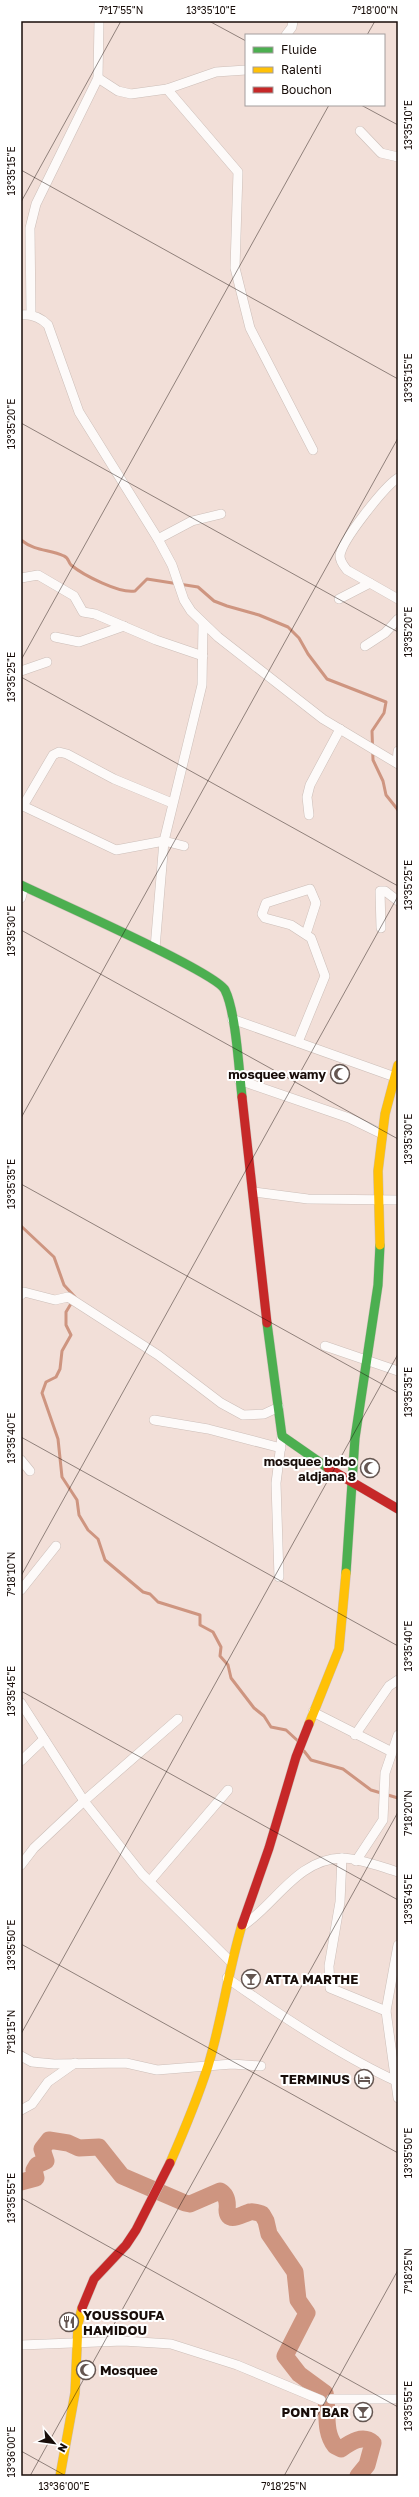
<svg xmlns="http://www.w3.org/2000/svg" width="419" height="2497" viewBox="0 0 419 2497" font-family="'Golos Text',sans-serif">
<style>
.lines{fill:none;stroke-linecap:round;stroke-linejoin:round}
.stream{stroke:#ce9580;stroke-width:3}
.river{stroke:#ce9580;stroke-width:17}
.street-casing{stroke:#ccbeb8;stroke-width:10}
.fast-casing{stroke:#ccbeb8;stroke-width:10}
.slow-casing{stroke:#ccbeb8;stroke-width:10}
.jam-casing{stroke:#ccbeb8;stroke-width:10}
.street{stroke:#fdfaf9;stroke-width:9}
.fast{stroke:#4caf50;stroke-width:9}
.slow{stroke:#ffc107;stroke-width:9}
.jam{stroke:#c62828;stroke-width:9}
.ticks{fill:none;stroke:#180d09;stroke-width:1;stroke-opacity:0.45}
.labels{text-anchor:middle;stroke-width:4;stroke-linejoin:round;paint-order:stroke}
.poi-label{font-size:13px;font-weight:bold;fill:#180d09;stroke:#fff;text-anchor:end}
.neatline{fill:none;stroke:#180d09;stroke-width:1.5}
.ticks-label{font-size:10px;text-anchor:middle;fill:#180d09}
</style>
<rect width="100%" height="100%" fill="#f2dfd8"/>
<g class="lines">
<g class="stream">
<path d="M 21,540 C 36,552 49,549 64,556 C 69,558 68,562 71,565 C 83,575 120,594 135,591 L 147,579 L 198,587 L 214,601 L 227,606 L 259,615 L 288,627 L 299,638 L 308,654 L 327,679 L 386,702 L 384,713 L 372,731 L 373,760 L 383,781 L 386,795 L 398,810"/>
<polyline points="21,1226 54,1257 64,1285 75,1297 66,1312 66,1325 71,1335 62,1351 60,1369 56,1377 46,1382 42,1393 58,1439 62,1477 77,1500 79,1515 88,1530 98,1539 105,1560 143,1592 150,1594 158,1602 200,1615 200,1625 213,1632 221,1647 220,1656 228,1665 231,1678 254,1708 264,1716 271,1727 286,1730 298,1741"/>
<polyline points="304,1751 311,1760 343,1769 371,1790 398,1798"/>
</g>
<path class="river" d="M 21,2182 L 36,2178 L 34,2170 L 37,2165 L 46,2161 L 42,2149 L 49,2140 L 68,2143 L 79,2148 L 99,2147 L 122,2176 L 185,2203 L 190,2204 L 220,2191 C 227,2195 228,2202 227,2210 C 227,2225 244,2213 250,2212 C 254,2211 258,2213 262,2214 L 266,2221 L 269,2234 L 295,2272 L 298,2300 L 307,2313 L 285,2356 L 299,2374 L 325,2393 C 329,2410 323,2431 335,2446 L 341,2449 C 351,2442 363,2434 373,2443 L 367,2465 L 358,2476"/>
<defs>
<g id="street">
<polyline points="286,35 292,27 293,21"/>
<polyline points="98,78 118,91 131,94 167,89 216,72 246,70"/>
<polyline points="167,89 238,172 235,268 250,328 313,450"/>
<polyline points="360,131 381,153 398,157"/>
<path d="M 21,315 C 32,314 40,317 48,325 L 79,412 L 158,539 L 172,565 L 184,600 L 191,611 L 218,637 L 323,719 L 398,764"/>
<polyline points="31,315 30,228 36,204 98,78 99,21"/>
<path d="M 398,478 C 385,486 341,541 340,556 C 340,562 344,566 347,570 L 398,599"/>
<polyline points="158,539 192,521 221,514"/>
<polyline points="21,578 38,575 74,596 83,612 95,614 156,640 203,656"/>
<polyline points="339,599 370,583"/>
<polyline points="55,637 79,642 124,626"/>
<polyline points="365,646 385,633 398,619"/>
<polyline points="21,671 47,662"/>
<polyline points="397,763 398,751"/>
<polyline points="21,805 116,850 164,841 184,846"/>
<polyline points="23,806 53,755 59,752 67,754 114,779 172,803"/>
<polyline points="309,815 307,797 310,785 340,729"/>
<polyline points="21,898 24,887"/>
<polyline points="381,928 380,891 385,891 398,901"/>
<polyline points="155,948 164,841 202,685 203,624"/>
<polyline points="232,1019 395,1077"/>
<polyline points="298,1042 325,976 311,938 291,925 265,918 262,914 266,903 310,889 316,903 306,934"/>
<polyline points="239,1080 349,1118 382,1134"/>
<polyline points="254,1192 308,1199 398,1200"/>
<polyline points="21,1295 24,1292 55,1300 68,1297 158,1355 221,1403 243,1415 264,1414 279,1407"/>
<polyline points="325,1346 398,1371"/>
<polyline points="154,1420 208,1429 281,1448"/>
<polyline points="21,1460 30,1471"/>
<polyline points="279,1577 276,1483 282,1436"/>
<polyline points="21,1590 56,1546"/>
<polyline points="21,1703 84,1801 178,1719"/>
<polyline points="313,1712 392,1752"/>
<polyline points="355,1735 389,1686 398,1680"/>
<polyline points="21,1761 44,1739"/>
<polyline points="342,1858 340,1902 329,1966 330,1988 386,2011"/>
<polyline points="356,1861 383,1820 385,1773 398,1735"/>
<polyline points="21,1865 34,1848 84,1801 142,1874 231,1962"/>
<polyline points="150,1881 228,1790"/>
<path d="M 244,1925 C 276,1903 298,1859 342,1858 C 359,1858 381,1867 398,1872"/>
<polyline points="398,1945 386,2011 398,2098"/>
<path d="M 227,1978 C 278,2014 341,2056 398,2082"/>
<polyline points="21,2056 32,2062 54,2064 126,2063 157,2070 232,2064 261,2066"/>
<polyline points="21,2110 32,2104 48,2082 75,2063"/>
<polyline points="21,2345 123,2341 171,2344 237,2365 321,2400"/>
<polyline points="331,2399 398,2399"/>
</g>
<g id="fast">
<path d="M 21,885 C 50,899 216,972 225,990 C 236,1012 239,1071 242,1097"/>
<polyline points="267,1323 282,1436 328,1468"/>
<polyline points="346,1573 355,1438 378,1285 380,1245"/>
</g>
<g id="slow">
<polyline points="380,1245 378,1171 385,1114 398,1065"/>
<polyline points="309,1724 339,1649 346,1573"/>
<path d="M 170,2163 C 184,2131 197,2100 208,2066 C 222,2020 228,1971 242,1925"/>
<polyline points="60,2476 75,2393 78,2324 82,2308"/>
</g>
<g id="jam">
<polyline points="242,1097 267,1323"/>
<polyline points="328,1468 398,1509"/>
<polyline points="242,1925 269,1848 296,1757 309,1724"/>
<polyline points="82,2308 94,2279 126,2245 136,2230 170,2163"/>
</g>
</defs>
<use href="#street" class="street-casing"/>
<use href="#fast" class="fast-casing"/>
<use href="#slow" class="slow-casing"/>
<use href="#jam" class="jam-casing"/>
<use href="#street" class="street"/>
<use href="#fast" class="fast"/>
<use href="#slow" class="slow"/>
<use href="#jam" class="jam"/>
</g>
<path class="ticks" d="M 209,21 L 246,41M 367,35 L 375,21M 361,105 L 398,125M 21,170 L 398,379M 21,202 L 121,21M 21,423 L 398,632M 21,660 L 329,105M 21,677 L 398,886M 21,930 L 398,1139M 21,1118 L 398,438M 21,1184 L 398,1393M 21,1437 L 398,1646M 21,1576 L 398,896M 21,1691 L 398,1900M 21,1944 L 398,2153M 21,2034 L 398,1354M 21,2198 L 398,2407M 21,2451 L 66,2476M 30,2476 L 398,1812M 284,2476 L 398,2270"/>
<defs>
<symbol id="mosque-ring" viewBox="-11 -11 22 22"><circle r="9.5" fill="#fff" stroke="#645651" stroke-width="1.5"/><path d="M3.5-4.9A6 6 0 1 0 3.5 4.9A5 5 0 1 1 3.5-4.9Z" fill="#645651"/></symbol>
<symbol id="bar-ring" viewBox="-11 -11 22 22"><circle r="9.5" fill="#fff" stroke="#645651" stroke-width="1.5"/><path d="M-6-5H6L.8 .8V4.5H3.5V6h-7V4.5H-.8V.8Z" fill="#645651"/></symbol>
<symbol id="hotel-ring" viewBox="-11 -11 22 22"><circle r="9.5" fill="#fff" stroke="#645651" stroke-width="1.5"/><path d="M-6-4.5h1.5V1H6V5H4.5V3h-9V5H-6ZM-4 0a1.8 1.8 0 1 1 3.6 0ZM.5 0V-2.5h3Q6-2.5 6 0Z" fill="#645651"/></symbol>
<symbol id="restaurant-ring" viewBox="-11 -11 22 22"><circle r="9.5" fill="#fff" stroke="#645651" stroke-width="1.5"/><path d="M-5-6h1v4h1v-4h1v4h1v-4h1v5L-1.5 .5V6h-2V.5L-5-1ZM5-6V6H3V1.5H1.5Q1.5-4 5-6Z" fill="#645651"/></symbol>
</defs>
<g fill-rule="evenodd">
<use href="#mosque-ring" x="329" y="1063" width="22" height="22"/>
<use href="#mosque-ring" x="359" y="1457" width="22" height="22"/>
<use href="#bar-ring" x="240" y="1968" width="22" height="22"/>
<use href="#hotel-ring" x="353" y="2068" width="22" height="22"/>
<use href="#restaurant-ring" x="58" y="2311" width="22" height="22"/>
<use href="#mosque-ring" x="75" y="2359" width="22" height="22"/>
<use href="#bar-ring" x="352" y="2401" width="22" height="22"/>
</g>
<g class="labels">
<g class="poi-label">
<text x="326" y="1079">mosquee wamy</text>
<text x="356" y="1466">mosquee bobo<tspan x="356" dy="15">aldjana 8</tspan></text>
<text x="265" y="1984" text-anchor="start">ATTA MARTHE</text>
<text x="350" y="2084">TERMINUS</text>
<text x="83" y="2320" text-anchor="start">YOUSSOUFA<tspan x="83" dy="15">HAMIDOU</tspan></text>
<text x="100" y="2375" text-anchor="start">Mosquee</text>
<text x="349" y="2417">PONT BAR</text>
</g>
</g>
<rect width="419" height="2497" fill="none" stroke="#ffffff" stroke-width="44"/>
<rect x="245" y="34" width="140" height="72" fill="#ffffff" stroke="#a39e9d"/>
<rect x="253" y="47" width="20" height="6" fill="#4caf50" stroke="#a39e9d"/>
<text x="281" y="54" font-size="12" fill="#180d09">Fluide</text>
<rect x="253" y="67" width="20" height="6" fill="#ffc107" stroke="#a39e9d"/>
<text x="281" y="74" font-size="12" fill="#180d09">Ralenti</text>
<rect x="253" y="87" width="20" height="6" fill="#c62828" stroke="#a39e9d"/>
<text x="281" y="94" font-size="12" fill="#180d09">Bouchon</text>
<g transform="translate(54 2443) rotate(119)" stroke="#ffffff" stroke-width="3" paint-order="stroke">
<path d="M0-3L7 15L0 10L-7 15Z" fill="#180d09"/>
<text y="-6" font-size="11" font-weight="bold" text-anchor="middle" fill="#180d09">N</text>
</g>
<rect x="22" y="22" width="375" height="2453" class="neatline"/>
<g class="ticks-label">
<text x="121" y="14">7°17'55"N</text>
<text x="211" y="14">13°35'10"E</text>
<text x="375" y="14">7°18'00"N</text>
<text transform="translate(408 125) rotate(-90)" y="4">13°35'10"E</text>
<text transform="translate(11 171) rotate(-90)" y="4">13°35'15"E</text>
<text transform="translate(408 378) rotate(-90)" y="4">13°35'15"E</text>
<text transform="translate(11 424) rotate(-90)" y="4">13°35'20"E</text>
<text transform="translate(408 632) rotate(-90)" y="4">13°35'20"E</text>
<text transform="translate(11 677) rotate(-90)" y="4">13°35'25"E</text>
<text transform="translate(408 885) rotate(-90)" y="4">13°35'25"E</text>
<text transform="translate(11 931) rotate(-90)" y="4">13°35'30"E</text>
<text transform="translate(408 1139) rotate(-90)" y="4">13°35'30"E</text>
<text transform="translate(11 1184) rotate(-90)" y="4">13°35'35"E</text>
<text transform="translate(408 1392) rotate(-90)" y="4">13°35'35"E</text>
<text transform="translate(11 1438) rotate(-90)" y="4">13°35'40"E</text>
<text transform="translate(11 1574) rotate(-90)" y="4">7°18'10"N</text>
<text transform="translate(408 1646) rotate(-90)" y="4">13°35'40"E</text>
<text transform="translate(11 1691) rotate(-90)" y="4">13°35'45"E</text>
<text transform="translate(408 1813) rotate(-90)" y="4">7°18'20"N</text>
<text transform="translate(408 1899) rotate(-90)" y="4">13°35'45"E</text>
<text transform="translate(11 1945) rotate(-90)" y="4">13°35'50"E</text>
<text transform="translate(11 2032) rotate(-90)" y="4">7°18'15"N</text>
<text transform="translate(408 2153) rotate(-90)" y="4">13°35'50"E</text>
<text transform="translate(11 2198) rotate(-90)" y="4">13°35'55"E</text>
<text transform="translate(408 2271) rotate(-90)" y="4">7°18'25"N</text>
<text transform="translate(408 2406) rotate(-90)" y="4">13°35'55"E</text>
<text transform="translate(11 2452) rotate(-90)" y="4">13°36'00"E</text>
<text x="64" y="2490">13°36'00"E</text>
<text x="284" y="2490">7°18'25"N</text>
</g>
</svg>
